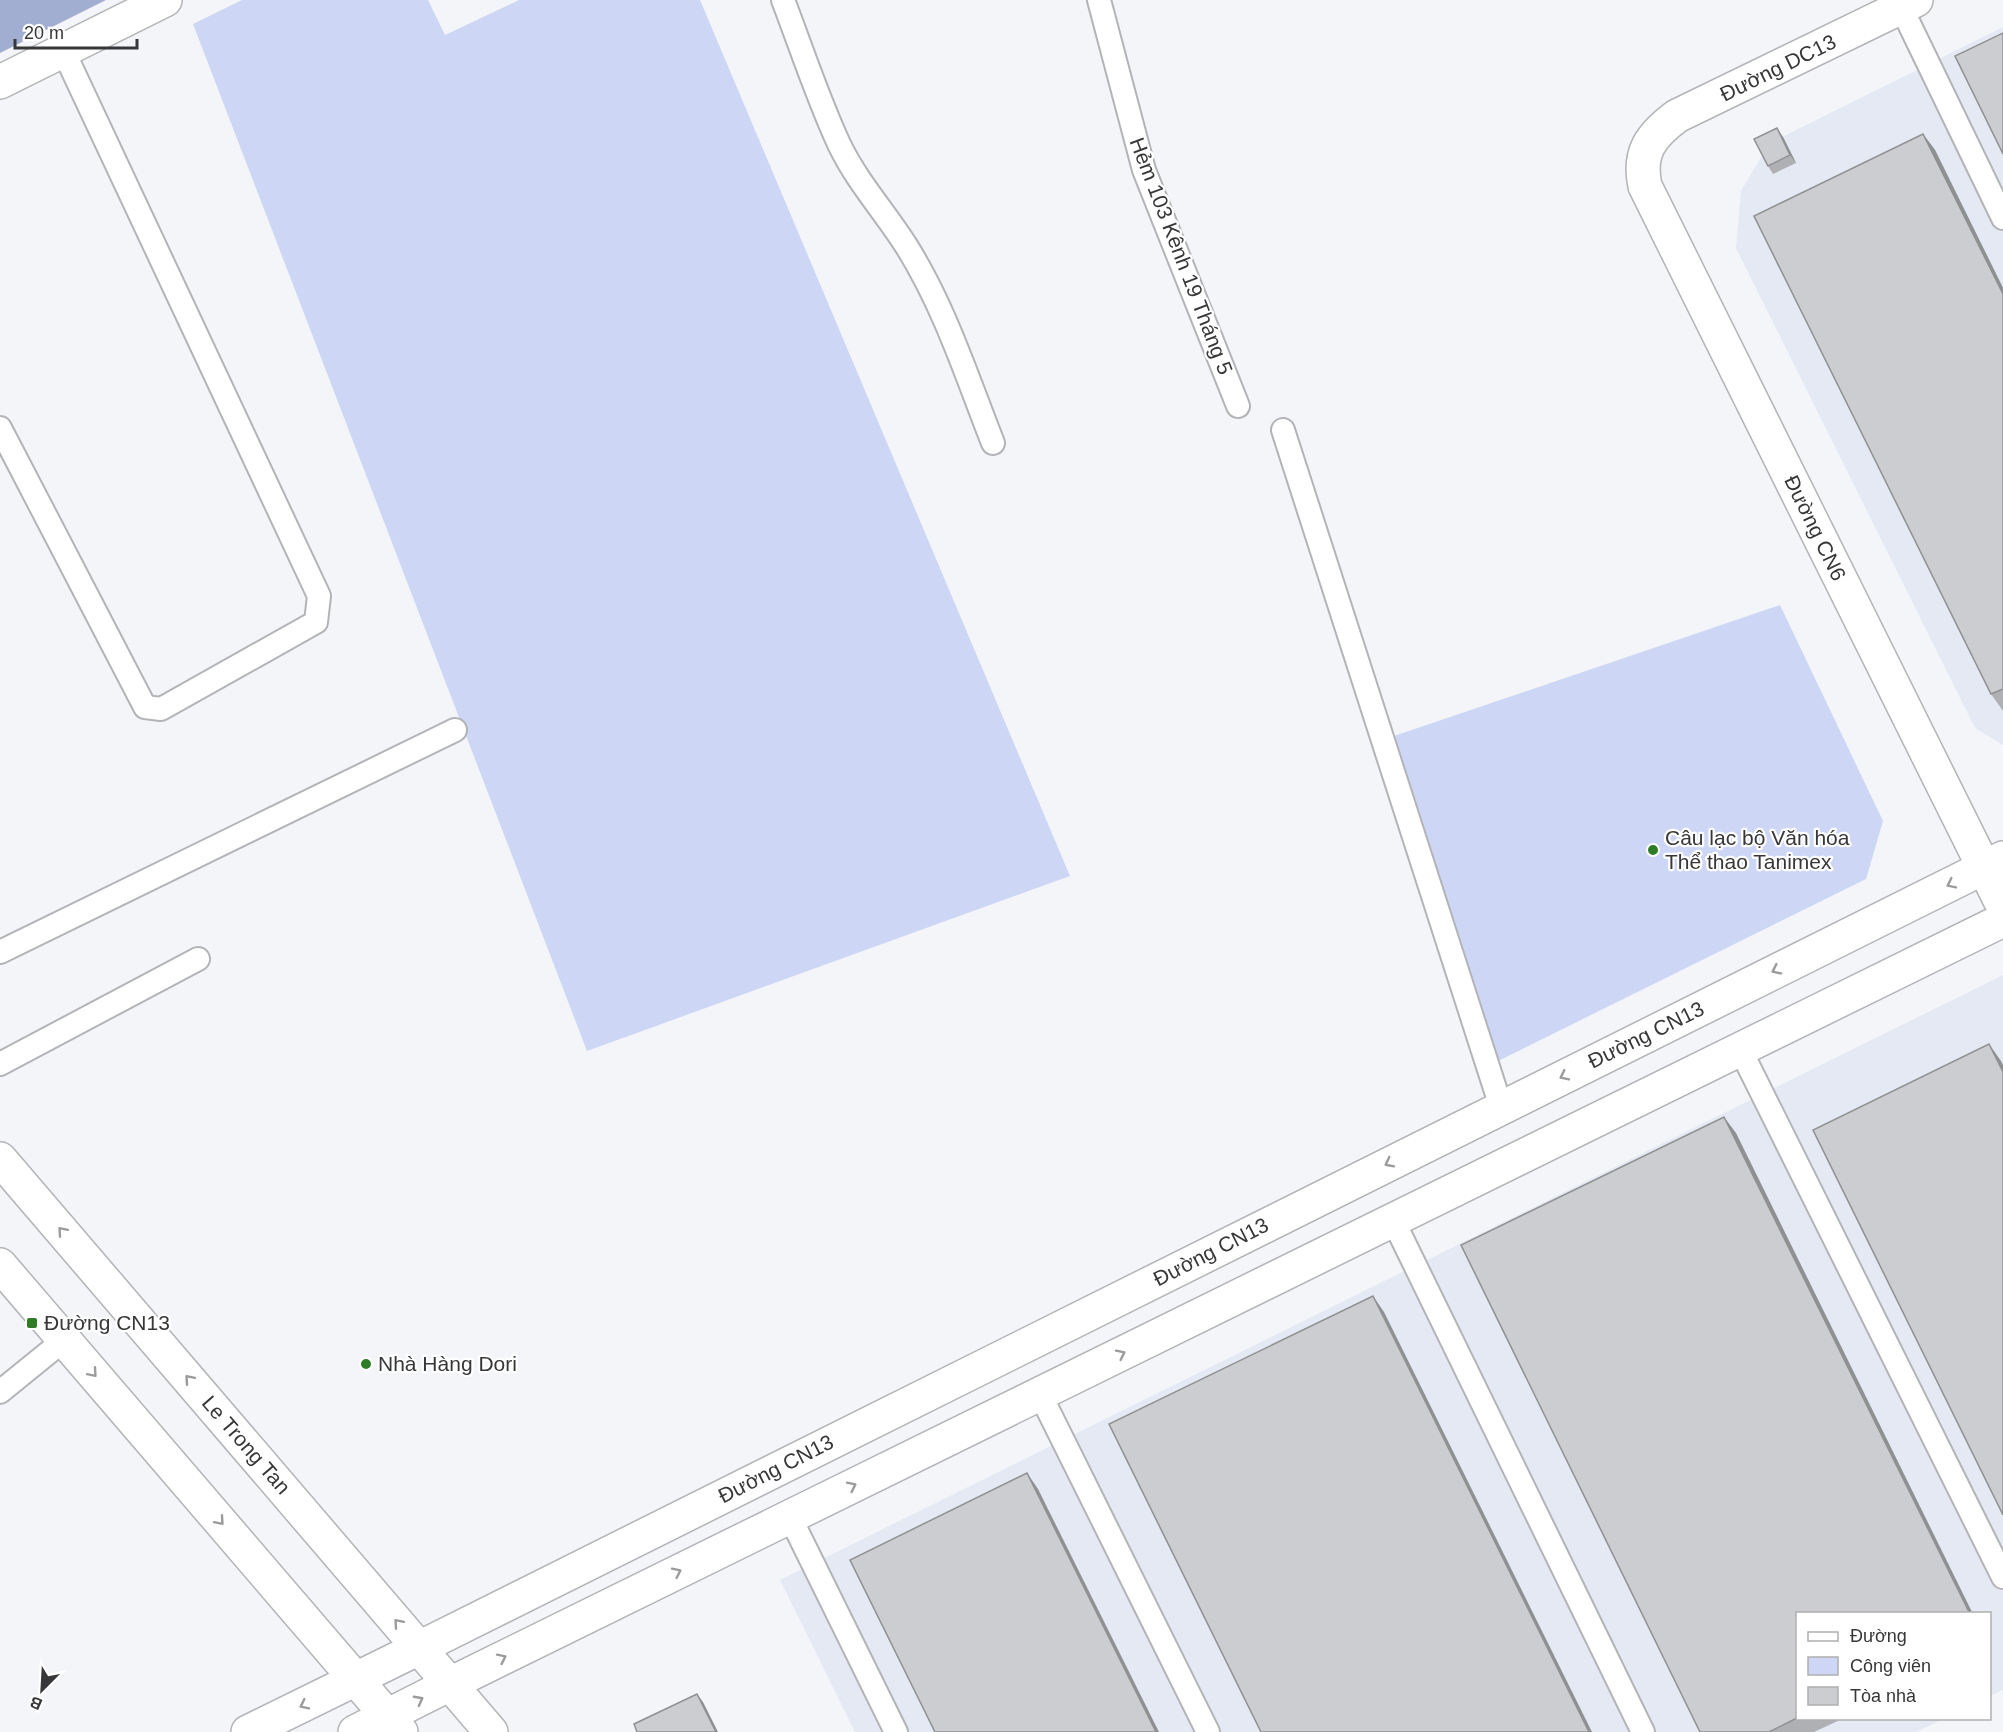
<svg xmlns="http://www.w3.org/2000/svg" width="2003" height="1732" viewBox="0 0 2003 1732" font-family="Helvetica,sans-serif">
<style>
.built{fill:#e5e9f3}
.green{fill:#cdd7f5}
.water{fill:#a2aed1}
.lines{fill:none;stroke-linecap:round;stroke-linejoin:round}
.lane-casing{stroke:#b3b4b7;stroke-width:26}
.street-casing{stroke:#b3b4b7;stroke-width:36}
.secondary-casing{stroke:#b3b4b7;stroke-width:36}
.lane{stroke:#fff;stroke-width:22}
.street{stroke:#fff;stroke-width:33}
.secondary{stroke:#fff;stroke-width:33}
.wall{fill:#afb0b3}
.shaded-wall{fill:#8f9092}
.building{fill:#cccdd0;stroke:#8f9092;stroke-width:1.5}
.oneway{stroke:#9b9b9c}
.poi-dot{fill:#2e7d26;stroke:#fff;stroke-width:2}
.labels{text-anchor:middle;stroke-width:4.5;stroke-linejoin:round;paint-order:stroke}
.street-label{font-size:21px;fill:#373739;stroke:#fff}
.poi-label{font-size:21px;fill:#373739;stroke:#fff;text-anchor:start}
</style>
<rect width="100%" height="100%" fill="#f3f5f8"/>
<g class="built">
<polygon points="2003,27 2003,745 1975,728 1736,248 1741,191 1763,154 1760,148"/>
<polygon points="2003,975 2003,1690 1990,1696 1990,1614 1798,1614 1798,1718 1944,1719 1916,1732 855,1732 780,1580"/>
</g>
<g class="green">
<polygon points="242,0 428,0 445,35 519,0 700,0 1070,876 587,1051 193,24"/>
<polygon points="1780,605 1883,821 1866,879 1498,1061 1394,736"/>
</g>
<polygon class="water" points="0,0 106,0 0,53"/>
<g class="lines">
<defs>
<g id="lane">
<path d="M 783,0 C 801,47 818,99 839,144 C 857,182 885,212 907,247 C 945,308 967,377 993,443"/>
<polyline points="1099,0 1144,170 1238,406"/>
<polyline points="1901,7 2003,218"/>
<polyline points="0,428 145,707 161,709 316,622 319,596 63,50"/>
<polyline points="1283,430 1501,1107"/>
<polyline points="0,952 455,730"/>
<polyline points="1740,1049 2003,1577"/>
<polyline points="0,1064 198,959"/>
<polyline points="1393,1220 1643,1732"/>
<polyline points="0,1392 64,1340"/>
<polyline points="1040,1394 1208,1732"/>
<polyline points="790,1517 896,1732"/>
</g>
<g id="street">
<path d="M 1916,0 L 1677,116 C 1650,136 1638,153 1645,186 L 2003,906"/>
<polyline points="419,1648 2003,858"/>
<polyline points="450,1684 2003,920"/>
</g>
<g id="secondary">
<polyline points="0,82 165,0"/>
<polyline points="0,1159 491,1732"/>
<polyline points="0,1265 401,1732"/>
<polyline points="248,1732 419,1648"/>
<polyline points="355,1732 450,1684"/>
</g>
</defs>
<use href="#lane" class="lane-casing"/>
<use href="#street" class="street-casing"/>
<use href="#secondary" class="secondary-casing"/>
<use href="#lane" class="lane"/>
<use href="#street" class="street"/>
<use href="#secondary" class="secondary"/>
</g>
<g class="wall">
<polygon points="1923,134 1935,150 2003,288 2003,711 1991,694"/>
<polygon points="1783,137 1796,163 1773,174 1768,166"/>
<polygon points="1736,1133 1797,1719 1842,1719 1814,1732 1700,1732"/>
</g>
<g class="shaded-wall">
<polygon points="1777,128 1783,137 1796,163 1790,155"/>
<polygon points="1923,134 1935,150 2003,288 2003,294"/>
<polygon points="1989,1044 2001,1061 2003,1065 2003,1072"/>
<polygon points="1724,1117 1736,1133 1973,1614 1970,1614"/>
<polygon points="1373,1296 1384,1312 1592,1732 1589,1732"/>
<polygon points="1027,1473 1038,1489 1159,1732 1156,1732"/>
<polygon points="697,1694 703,1702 718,1732 716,1732"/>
</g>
<g class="building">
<polygon points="2003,33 2003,154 1955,56"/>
<polygon points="1777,128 1790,155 1768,166 1754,139"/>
<polygon points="1923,134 2003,294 2003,689 1991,694 1754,216"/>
<polygon points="1989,1044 2003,1072 2003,1515 1813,1130"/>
<polygon points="1724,1117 1970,1614 1797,1614 1797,1718 1769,1732 1700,1732 1461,1245"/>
<polygon points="1373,1296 1589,1732 1261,1732 1109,1424"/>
<polygon points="1027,1473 1156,1732 935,1732 850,1560"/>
<polygon points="697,1694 716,1732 637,1732 634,1724"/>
</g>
<defs><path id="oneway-chevron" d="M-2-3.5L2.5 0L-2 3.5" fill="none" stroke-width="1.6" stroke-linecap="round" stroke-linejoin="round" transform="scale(1.5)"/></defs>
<g class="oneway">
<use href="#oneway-chevron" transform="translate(1951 884) rotate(154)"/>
<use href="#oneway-chevron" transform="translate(1776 970) rotate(154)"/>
<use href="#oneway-chevron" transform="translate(1564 1076) rotate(154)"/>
<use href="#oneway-chevron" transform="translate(1389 1163) rotate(153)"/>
<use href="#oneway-chevron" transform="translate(62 1231) rotate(-131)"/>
<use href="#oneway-chevron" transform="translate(1121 1354) rotate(-26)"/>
<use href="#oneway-chevron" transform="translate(93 1373) rotate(49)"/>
<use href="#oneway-chevron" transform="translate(189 1379) rotate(-131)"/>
<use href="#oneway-chevron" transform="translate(852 1486) rotate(-26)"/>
<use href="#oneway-chevron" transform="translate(220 1521) rotate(49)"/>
<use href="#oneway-chevron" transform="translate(677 1572) rotate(-26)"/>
<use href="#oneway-chevron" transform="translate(398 1623) rotate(-131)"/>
<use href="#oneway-chevron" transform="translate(502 1658) rotate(-26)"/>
<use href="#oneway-chevron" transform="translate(419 1700) rotate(-28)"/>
<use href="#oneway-chevron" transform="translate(304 1705) rotate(154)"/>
</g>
<g class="poi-dot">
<circle cx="1653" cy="850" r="6"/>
<rect x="26" y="1317" width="12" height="12" rx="3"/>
<circle cx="366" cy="1364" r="6"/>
</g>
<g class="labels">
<g class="street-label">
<text transform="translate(1778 68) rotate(-26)" y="7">Đường DC13</text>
<text transform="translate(1181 256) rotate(69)" y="7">Hẻm 103 Kênh 19 Tháng 5</text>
<text transform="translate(1815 528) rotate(64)" y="7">Đường CN6</text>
<text transform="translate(1646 1035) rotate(-26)" y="7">Đường CN13</text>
<text transform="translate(1211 1252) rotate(-27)" y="7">Đường CN13</text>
<text transform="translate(246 1445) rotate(49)" y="7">Le Trong Tan</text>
<text transform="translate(776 1469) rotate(-27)" y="7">Đường CN13</text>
</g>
<g class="poi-label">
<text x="1665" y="845">Câu lạc bộ Văn hóa<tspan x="1665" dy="24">Thể thao Tanimex</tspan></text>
<text x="44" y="1330">Đường CN13</text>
<text x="378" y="1371">Nhà Hàng Dori</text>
</g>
</g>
<rect x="1796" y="1612" width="195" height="108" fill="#ffffff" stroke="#afafb0" stroke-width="1.5"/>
<rect x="1808" y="1632" width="30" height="9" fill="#ffffff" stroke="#afafb0" stroke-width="1.5"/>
<text x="1850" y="1642" font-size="18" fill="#373739">Đường</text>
<rect x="1808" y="1657" width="30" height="18" fill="#cdd7f5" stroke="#afafb0" stroke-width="1.5"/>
<text x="1850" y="1672" font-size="18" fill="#373739">Công viên</text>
<rect x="1808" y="1687" width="30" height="18" fill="#cccdd0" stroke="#afafb0" stroke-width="1.5"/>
<text x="1850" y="1702" font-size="18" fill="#373739">Tòa nhà</text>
<g transform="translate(42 1690) rotate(204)" stroke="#ffffff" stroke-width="4.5" paint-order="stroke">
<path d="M0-4.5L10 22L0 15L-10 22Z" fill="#373739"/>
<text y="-9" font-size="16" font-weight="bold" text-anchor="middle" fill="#373739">B</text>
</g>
<path d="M15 39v9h122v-9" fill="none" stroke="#373739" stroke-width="3"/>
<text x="24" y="39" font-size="18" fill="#373739" stroke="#ffffff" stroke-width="4.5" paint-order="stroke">20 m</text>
</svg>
